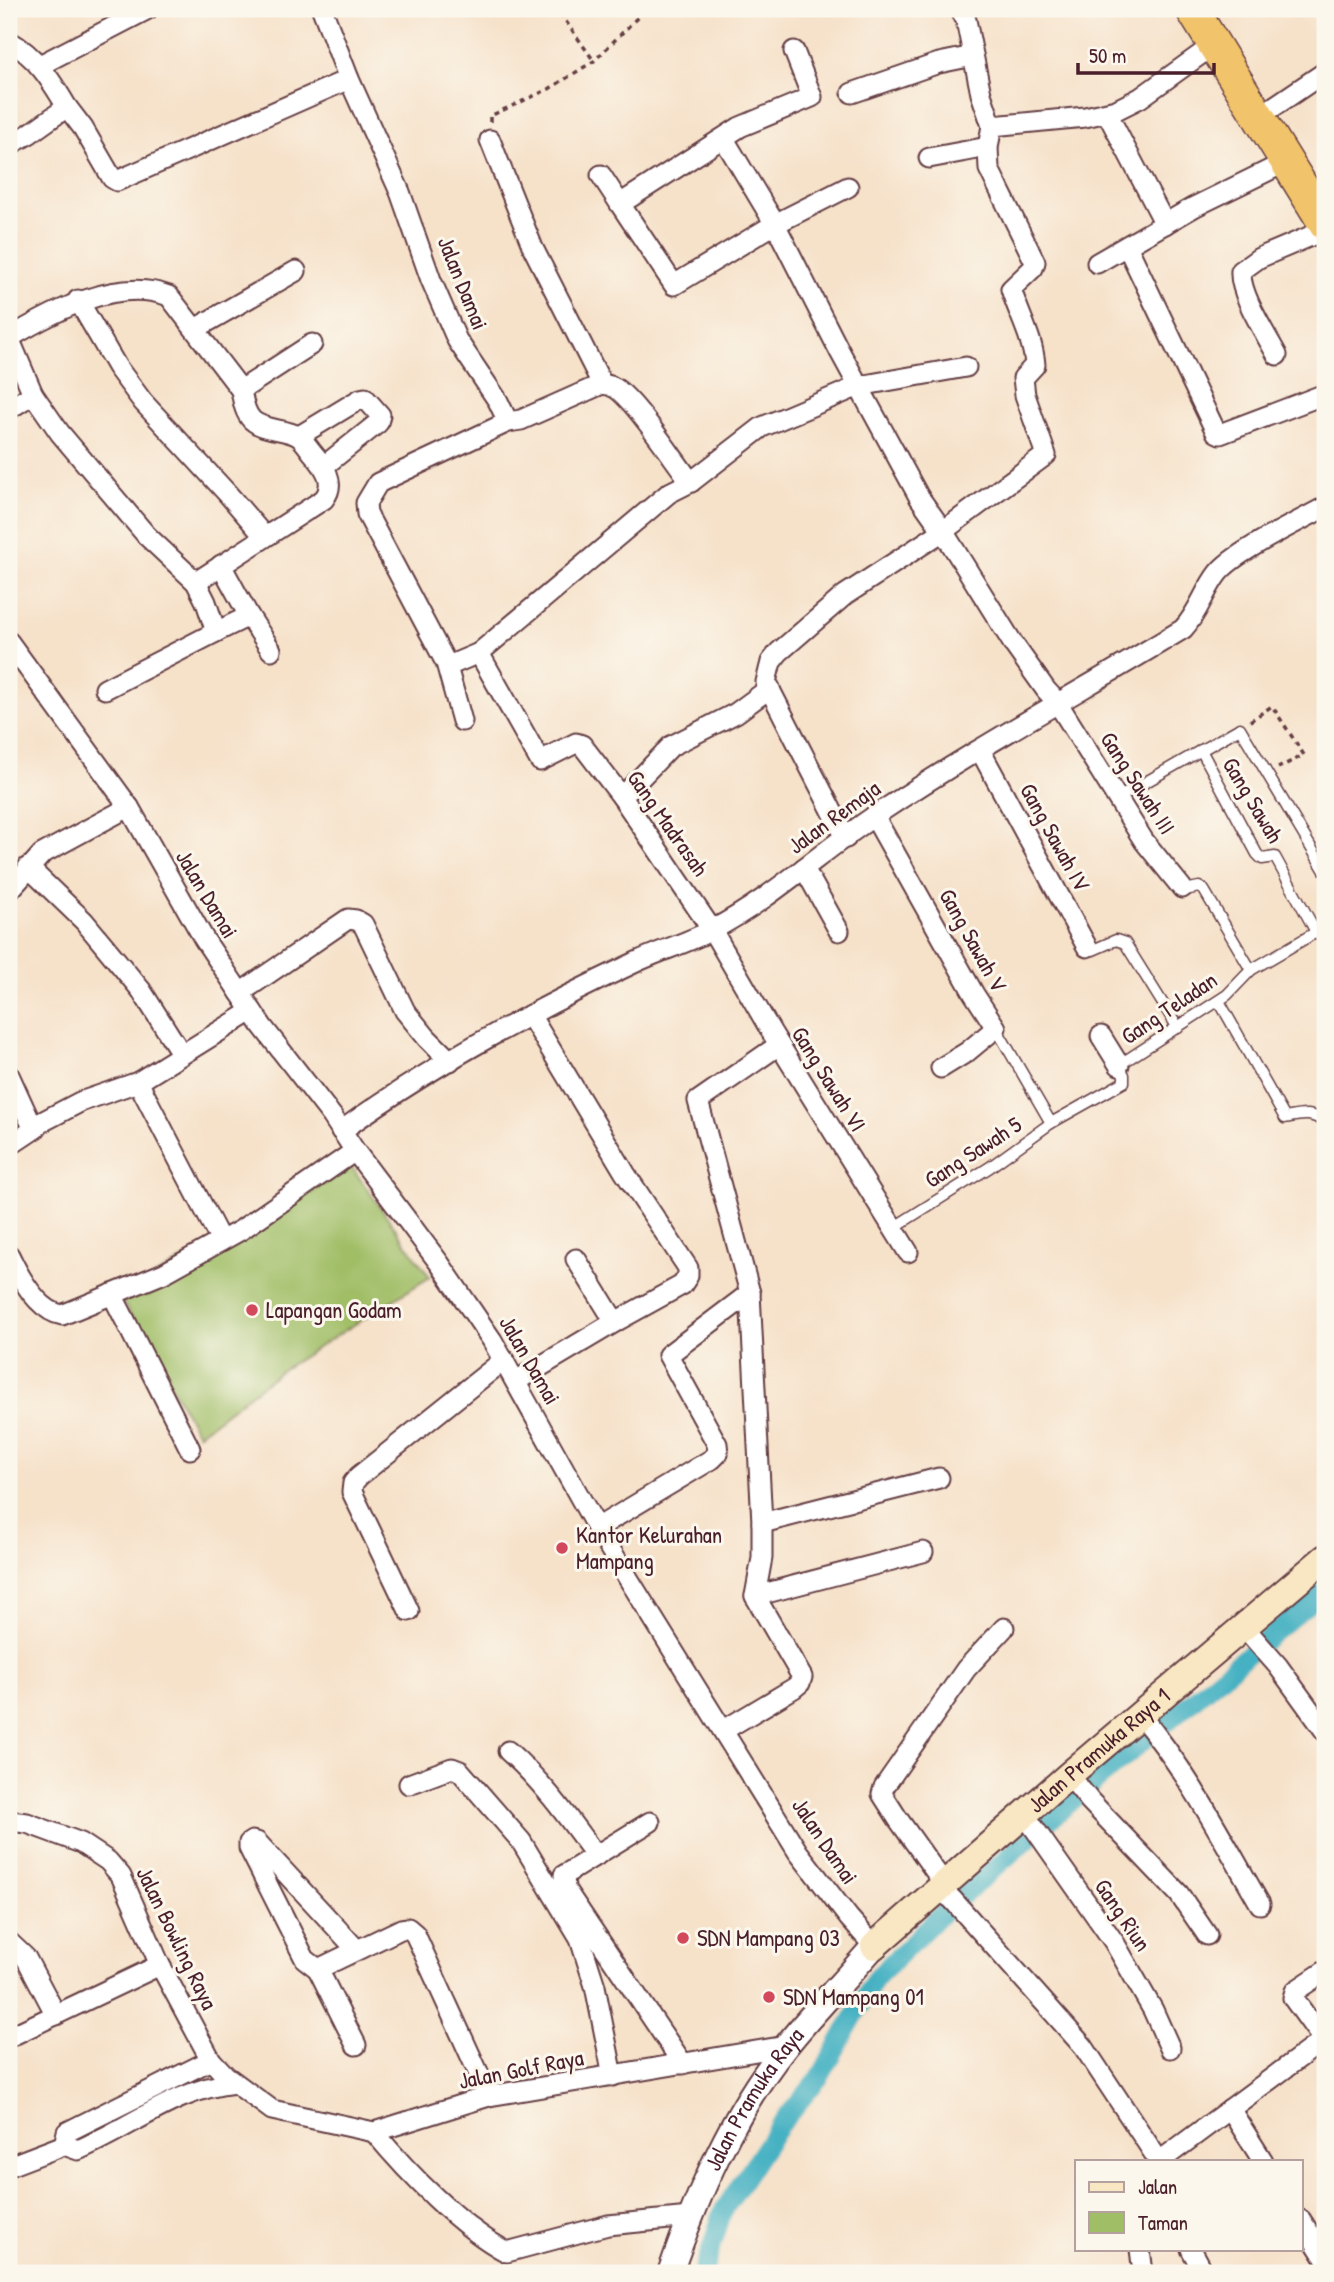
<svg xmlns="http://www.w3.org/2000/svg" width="1334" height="2282" viewBox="0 0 1334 2282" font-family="'Patrick Hand',sans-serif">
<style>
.green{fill:#a0be66;stroke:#756e48;stroke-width:2}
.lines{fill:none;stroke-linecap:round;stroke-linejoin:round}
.canal{stroke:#45b1c2;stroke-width:19}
.service-casing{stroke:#643c43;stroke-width:13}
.minor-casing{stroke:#643c43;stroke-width:23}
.tertiary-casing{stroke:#643c43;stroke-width:28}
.secondary-casing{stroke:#643c43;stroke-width:30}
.trunk-casing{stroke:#643c43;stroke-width:35}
.path{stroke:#643c43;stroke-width:3.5;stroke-dasharray:5 5;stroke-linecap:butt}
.service{stroke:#fff;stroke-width:10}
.minor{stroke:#fff;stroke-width:19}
.tertiary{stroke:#fff;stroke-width:24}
.secondary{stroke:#f9e7c3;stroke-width:26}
.trunk{stroke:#f1c36a;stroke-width:32}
.poi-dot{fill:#d1495b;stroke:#fbf7ec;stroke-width:2.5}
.labels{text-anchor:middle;stroke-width:6;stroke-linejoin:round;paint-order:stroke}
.street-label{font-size:23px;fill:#4a1f2b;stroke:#fbf7ec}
.poi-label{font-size:23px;fill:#4a1f2b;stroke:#fbf7ec;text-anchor:start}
</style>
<rect width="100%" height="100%" fill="#fbf7ec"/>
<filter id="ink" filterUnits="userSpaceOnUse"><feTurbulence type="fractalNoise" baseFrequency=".0143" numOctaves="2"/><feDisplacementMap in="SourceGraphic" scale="14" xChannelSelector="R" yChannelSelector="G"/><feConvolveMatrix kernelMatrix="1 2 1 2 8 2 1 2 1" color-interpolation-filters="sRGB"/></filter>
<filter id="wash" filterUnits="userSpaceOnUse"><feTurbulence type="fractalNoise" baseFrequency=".00686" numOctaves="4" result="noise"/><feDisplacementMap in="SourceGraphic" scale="28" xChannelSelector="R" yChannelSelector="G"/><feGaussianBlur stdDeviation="1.57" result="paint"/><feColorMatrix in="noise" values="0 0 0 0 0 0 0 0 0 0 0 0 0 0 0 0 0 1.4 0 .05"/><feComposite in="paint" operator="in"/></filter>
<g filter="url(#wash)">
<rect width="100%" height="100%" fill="#f6e1c9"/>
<polygon class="green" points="348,1162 430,1277 282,1370 198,1434 120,1297"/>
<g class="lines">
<polyline class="canal" points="703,2273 723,2211 779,2126 820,2077 875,1979 936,1919 1059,1812 1325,1590"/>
</g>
</g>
<g filter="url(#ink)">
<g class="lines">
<defs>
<g id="service">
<polyline points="1201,750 1257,854 1262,859 1275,857 1316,932"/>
<polyline points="1118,798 1240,728 1325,871"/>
<polyline points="1182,888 1185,890 1199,887 1204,890 1251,970"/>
<polyline points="1087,947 1093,950 1116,940 1125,943 1178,1028"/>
<path d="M 1219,1001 L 1285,1118 C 1300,1115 1314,1111 1325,1124"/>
<polyline points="1051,1123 1124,1082 1124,1075 1119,1065 1227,995 1251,970 1325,927"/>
<polyline points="893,1228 990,1167 1051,1123 996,1028"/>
</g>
<g id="minor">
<polyline points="322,9 349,79"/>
<polyline points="960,9 966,20 981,94 992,126 1085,117 1116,110 1140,98 1215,44"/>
<path d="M 9,41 C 36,56 51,80 67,107"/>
<polyline points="794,51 812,97 740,127 620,204 674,285 775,224 848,187"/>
<polyline points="40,65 148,9"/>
<polyline points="852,93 939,63 973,56"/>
<polyline points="1107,113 1165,224"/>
<polyline points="1260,116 1325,72"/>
<polyline points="724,139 775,224 840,352 919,497 943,531 1014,645 1046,690 1057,702 1144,841 1182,888"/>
<polyline points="490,140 533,248 602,384"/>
<path d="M 9,145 L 29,134 L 67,107 L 83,128 L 112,178 L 117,181 L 349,79 L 400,192 L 431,280 L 457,340 L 498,401 L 508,422 L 521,420 L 602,384 C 606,385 610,385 613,387 C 632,395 675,462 691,482 L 762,427 L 859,386 L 966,367"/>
<polyline points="929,158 988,147"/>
<polyline points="601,175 620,204"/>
<polyline points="1127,246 1216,432 1220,434 1325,394"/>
<polyline points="1097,263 1194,207 1288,161"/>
<polyline points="78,300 117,367 143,402 227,493 264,536"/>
<polyline points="195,329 296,271"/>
<path d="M 9,338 C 53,312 117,276 169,296 L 241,390 C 243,400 244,412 252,420 C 264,431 284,428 298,436 C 303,439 308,447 312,452 C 324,466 337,482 324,499 L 196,582"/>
<polyline points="9,338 33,394 60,433 147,536 196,582 206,602 216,632 105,689"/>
<path d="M 1277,355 C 1266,334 1239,294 1241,271 L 1259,258 L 1325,230"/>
<polyline points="241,390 312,344"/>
<polyline points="9,409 33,394"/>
<polyline points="299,436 360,399 365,398 380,415 378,423 324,466"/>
<polyline points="249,616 271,650"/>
<polyline points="216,632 249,616 221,565"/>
<polyline points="9,642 129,807 204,939 262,1026 332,1116 355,1151 440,1264 492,1340 597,1528 798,1852 849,1918 874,1946"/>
<polyline points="479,653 669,493 691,482"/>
<polyline points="448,666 479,653 540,761 576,743 582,745 622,797 712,930 772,1033 908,1252"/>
<polyline points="462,721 446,663 367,514 366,503 378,483 508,422"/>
<polyline points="980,750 1087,947"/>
<polyline points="622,797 671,746 736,713 770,688"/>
<polyline points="874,816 974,994 996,1028 967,1052 941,1068"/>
<path d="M 846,838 L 766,682 L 771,662 L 779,652 L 845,595 L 943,531 L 1046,455 L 1025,395 L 1023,378 L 1035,365 C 1033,338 1019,315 1011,289 L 1033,268 L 1035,262 L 989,169 L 988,147 L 992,126"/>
<polyline points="28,867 84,921 141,990 181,1053"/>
<polyline points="804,868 839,931"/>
<polyline points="9,891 42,854 129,807"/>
<polyline points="240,993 348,919 356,920 363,924 405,1011 427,1038 450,1061"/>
<polyline points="530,1015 625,1173 688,1268 688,1276 682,1285 615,1322"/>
<polyline points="1101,1036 1119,1065"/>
<polyline points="9,1075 30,1121 38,1124 80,1102 138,1082 252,1011"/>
<polyline points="138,1082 221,1241"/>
<path d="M 341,1131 C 432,1065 532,1011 634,963 C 659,951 687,943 712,930 C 772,899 820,852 876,815 C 976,748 1081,691 1183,629 C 1199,612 1204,591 1218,573 C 1234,552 1300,521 1325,507"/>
<polyline points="9,1146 36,1128 38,1124"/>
<path d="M 9,1255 C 19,1276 38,1311 62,1315 L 164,1273 L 241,1230 L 355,1151"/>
<polyline points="112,1294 190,1449"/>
<polyline points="516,1381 615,1322 576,1259"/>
<polyline points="762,1523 939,1478"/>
<polyline points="597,1528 712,1459 718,1453 717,1444 668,1355 750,1293"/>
<polyline points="755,1596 923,1552"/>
<polyline points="409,1611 352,1492 353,1483 359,1476 504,1360"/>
<polyline points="1244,1627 1278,1666 1325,1731"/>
<path d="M 1140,1715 C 1188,1772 1223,1840 1260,1904"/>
<polyline points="724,1730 794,1688 800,1683 802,1677 755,1596 762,1558 762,1523 750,1293 698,1101 779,1045"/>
<path d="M 508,1751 C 543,1782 569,1819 596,1856"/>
<polyline points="1069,1775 1090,1801 1179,1894 1207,1935"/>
<polyline points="409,1784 452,1768 460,1771 521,1841 580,1939 595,1986 613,2076"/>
<polyline points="1025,1815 1114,1942 1153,2010 1170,2048"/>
<polyline points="9,1821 27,1823 81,1843 108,1861 121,1876 160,1965 211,2060 226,2076 272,2110 374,2132 489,2096 786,2046"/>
<polyline points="650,1822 564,1875 565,1889 683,2064"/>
<polyline points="945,1885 898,1819 882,1794 884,1787 966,1669 1004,1628"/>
<polyline points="939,1890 952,1899 1083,2046 1159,2161"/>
<polyline points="9,1942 26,1958 56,2015"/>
<polyline points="357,1950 257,1842 252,1841 249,1843 249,1848 305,1959 318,1969 401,1929 408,1928 415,1934 489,2096"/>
<polyline points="318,1969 356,2045"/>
<polyline points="9,2037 160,1965"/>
<polyline points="1324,2041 1293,1998 1295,1991 1325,1971"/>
<polyline points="1230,2109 1263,2161"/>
<path d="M 374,2132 C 408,2173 460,2227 507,2252 L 608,2225 L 690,2217"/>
<polyline points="64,2145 67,2132 211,2060"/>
<polyline points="1160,2161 1315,2046 1324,2041 1325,2043"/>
<path d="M 9,2166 L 64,2145 L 78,2150 C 130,2128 178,2088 235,2083"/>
<polyline points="1301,2220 1325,2258"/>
<polyline points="1140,2249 1143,2273"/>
<polyline points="1191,2249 1204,2273"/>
</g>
<g id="tertiary">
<path id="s1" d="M 670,2273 C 698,2193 732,2113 786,2046 C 813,2012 845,1980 874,1946"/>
</g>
<g id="secondary">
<path id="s2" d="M 874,1946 L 1069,1775 L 1325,1558"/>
</g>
<polyline id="trunk" points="1192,9 1325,224"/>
</defs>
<use href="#service" class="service-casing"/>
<use href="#minor" class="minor-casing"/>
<use href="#tertiary" class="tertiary-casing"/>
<use href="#secondary" class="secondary-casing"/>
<use href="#trunk" class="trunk-casing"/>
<g class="path">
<polyline points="553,9 558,13 570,9"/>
<polyline points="560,13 594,61"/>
<polyline points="490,122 490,116 549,89 594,61 646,9"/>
<polyline points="1250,721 1272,706 1304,755 1278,768"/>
</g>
<use href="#service" class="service"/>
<use href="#minor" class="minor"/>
<use href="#tertiary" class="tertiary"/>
<use href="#secondary" class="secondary"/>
<use href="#trunk" class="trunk"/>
</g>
</g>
<g class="poi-dot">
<circle cx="252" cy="1310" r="7"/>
<circle cx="562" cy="1548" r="7"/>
<circle cx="683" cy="1938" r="7"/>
<circle cx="769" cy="1997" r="7"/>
</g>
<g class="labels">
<g class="street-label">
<text transform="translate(463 283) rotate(68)" y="8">Jalan Damai</text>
<text transform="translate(1138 783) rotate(57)" y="8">Gang Sawah III</text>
<text transform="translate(1253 800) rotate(59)" y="8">Gang Sawah</text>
<text transform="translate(834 817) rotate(-36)" y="8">Jalan Remaja</text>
<text transform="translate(668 823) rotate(55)" y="8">Gang Madrasah</text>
<text transform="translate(1055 837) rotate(61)" y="8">Gang Sawah IV</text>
<text transform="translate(207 894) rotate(59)" y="8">Jalan Damai</text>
<text transform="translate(973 940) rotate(61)" y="8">Gang Sawah V</text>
<text transform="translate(1169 1008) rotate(-34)" y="8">Gang Teladan</text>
<text transform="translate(829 1079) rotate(58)" y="8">Gang Sawah VI</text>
<text transform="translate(973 1152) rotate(-33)" y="8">Gang Sawah 5</text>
<text transform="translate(530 1360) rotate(60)" y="8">Jalan Damai</text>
<text dy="8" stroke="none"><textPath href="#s2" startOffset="298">Jalan Pramuka Raya 1</textPath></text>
<text transform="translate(825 1841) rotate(56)" y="8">Jalan Damai</text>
<text transform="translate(1123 1915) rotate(56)" y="8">Gang Riun</text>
<text transform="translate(177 1938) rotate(64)" y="8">Jalan Bowling Raya</text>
<text transform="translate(521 2069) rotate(-11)" y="8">Jalan Golf Raya</text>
<text dy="8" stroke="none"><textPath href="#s1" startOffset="194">Jalan Pramuka Raya</textPath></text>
</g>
<g class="poi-label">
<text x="266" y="1318">Lapangan Godam</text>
<text x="576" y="1543">Kantor Kelurahan<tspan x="576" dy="26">Mampang</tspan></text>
<text x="697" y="1946">SDN Mampang 03</text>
<text x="783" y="2005">SDN Mampang 01</text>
</g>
</g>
<rect width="1334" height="2282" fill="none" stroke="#fbf7ec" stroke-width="35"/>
<rect x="1075" y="2160" width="228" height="91" fill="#fbf7ec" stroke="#b4a19f" stroke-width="2"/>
<rect x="1089" y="2182" width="35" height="10" fill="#f9e7c3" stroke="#b4a19f" stroke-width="2"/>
<text x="1138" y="2194" font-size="21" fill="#4a1f2b">Jalan</text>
<rect x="1089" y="2212" width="35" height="21" fill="#a0be66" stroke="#b4a19f" stroke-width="2"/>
<text x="1138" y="2230" font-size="21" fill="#4a1f2b">Taman</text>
<path d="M1078 63v10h136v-10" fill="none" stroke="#4a1f2b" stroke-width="3.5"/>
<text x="1089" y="63" font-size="21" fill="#4a1f2b" stroke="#fbf7ec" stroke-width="5" paint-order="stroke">50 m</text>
</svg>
